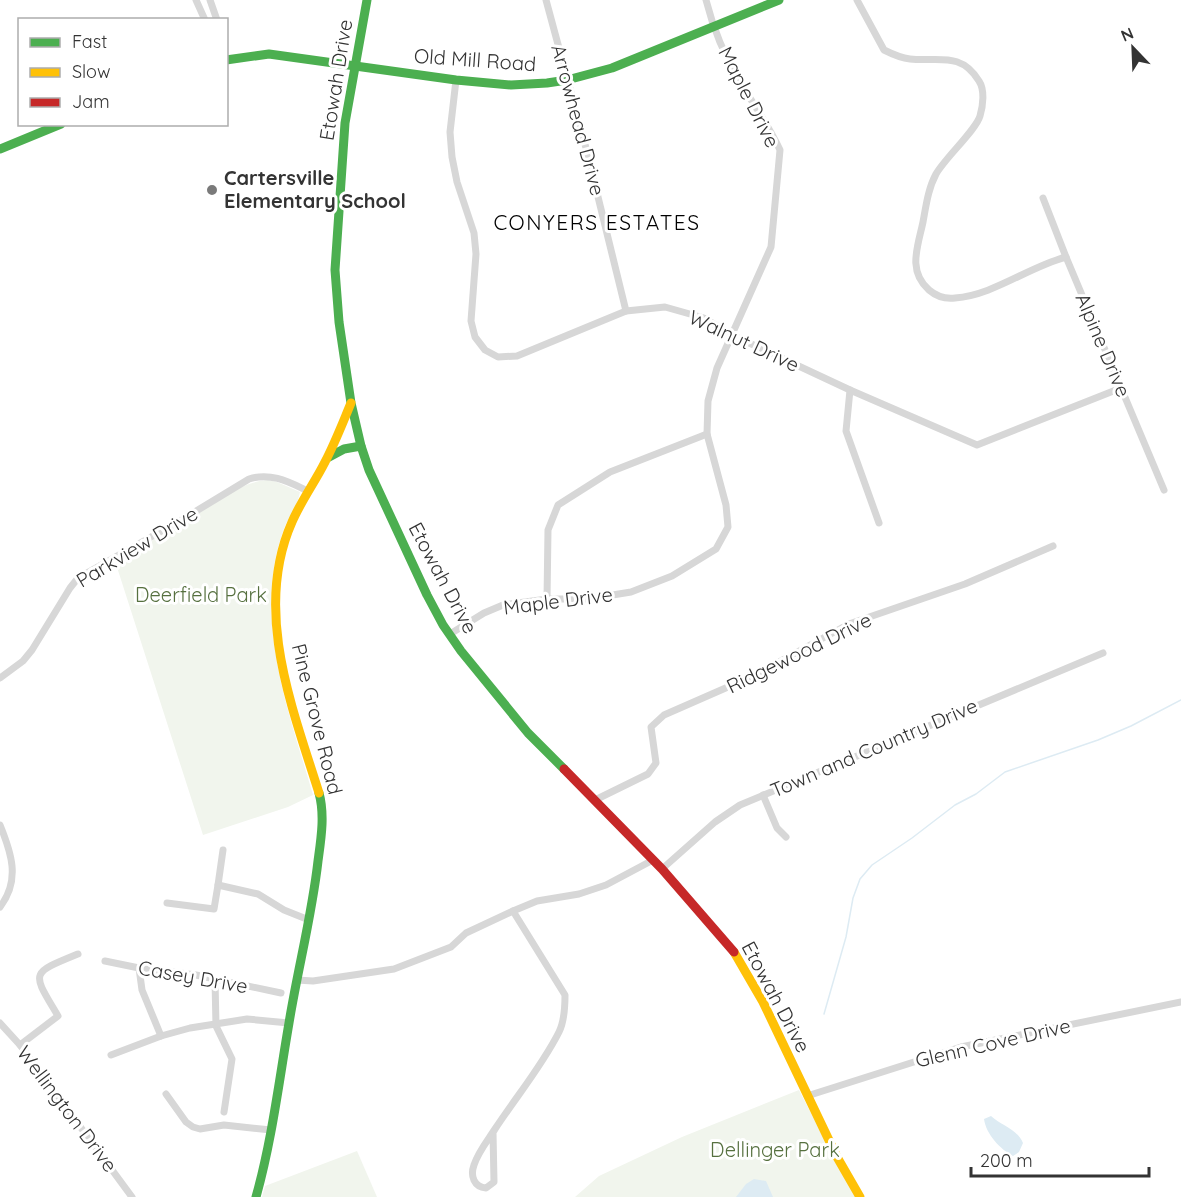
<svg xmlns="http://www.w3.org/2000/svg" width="1181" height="1197" viewBox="0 0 1181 1197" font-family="Quicksand,sans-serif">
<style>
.green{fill:#f1f5ed}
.water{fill:#ddebf3}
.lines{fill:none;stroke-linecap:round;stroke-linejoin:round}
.stream{stroke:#ddebf3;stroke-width:1.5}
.street{stroke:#d7d7d7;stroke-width:7}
.fast{stroke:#4caf50;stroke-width:9}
.slow{stroke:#ffc107;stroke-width:9}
.jam{stroke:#c62828;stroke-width:9}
.poi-dot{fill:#7a7a7a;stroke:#fff;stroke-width:2}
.labels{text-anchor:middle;stroke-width:6;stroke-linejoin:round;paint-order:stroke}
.street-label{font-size:20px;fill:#333;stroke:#fff}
.poi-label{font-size:20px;font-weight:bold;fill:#333;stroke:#fff;text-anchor:start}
.park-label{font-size:20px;fill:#56703f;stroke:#fff}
.neighbourhood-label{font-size:21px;letter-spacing:1.5px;fill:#000;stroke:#fff}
</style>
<rect width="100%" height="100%" fill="#fff"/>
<g class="green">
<path d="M 268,480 L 277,482 L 300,492 C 298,504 290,515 285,526 C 281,537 277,549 275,561 C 261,642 291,719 313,795 L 288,807 L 203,835 L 115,561 C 139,548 162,535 185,522 C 211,507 237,482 268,480 Z"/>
<polygon points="799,1090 839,1168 856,1197 575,1197 599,1176 682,1137"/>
<polygon points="357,1151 377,1197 262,1197 265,1186"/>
</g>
<g class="water">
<path d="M 991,1116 C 1002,1126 1017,1129 1023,1143 L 1019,1152 L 1013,1156 C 1000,1149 986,1134 984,1119 Z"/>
<polygon points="754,1179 766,1181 773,1197 736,1197 746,1184"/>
</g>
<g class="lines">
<polyline class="stream" points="824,1014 846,937 853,898 860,879 872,865 912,838 955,805 976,794 1005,772 1098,740 1131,726 1181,700"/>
<g class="street">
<polyline points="196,0 205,20"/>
<polyline points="210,0 217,20"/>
<polyline points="546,0 586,148 626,311"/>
<path d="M 857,0 L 884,50 C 892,54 901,58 910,59 C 938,62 961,51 979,81 C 985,90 983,106 980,116 C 976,130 945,158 936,174 C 928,189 926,206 923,222 C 918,246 907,271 929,290 C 936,296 946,299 955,298 C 994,295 1028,267 1066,257"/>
<polyline points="456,80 450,132 452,157 457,182 474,233 476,254 471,321 475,337 485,350 498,357 517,356 626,311 665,307 704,318 732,335 850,390 977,445 1121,388"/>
<polyline points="1043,198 1066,257 1164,490"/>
<polyline points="850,390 846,431 879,523"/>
<polyline points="547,599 548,530 558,505 610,472 707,434"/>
<path d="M 450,634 L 484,613 L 503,605 L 547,599 L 588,599 L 631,592 L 672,576 L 716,549 L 728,527 L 726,505 L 707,434 L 708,401 L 717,368 L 771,247 L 780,150 C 769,126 754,105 740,82 C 725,57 713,28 706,0"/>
<path d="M 0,678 L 23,661 L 32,650 L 70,588 L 78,578 L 183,519 L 249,479 C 271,472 289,482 308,491"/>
<polyline points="763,795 777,828 786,837"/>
<polyline points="595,800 648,774 656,763 651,727 664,715 753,676 849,624 965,584 1053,546"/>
<path d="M 0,825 C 11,852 21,880 0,907"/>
<polyline points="223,850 218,885 258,894 284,910 309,920"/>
<polyline points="662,869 715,822 740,805 1103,653"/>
<polyline points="167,903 214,909 218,885"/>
<polyline points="105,961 139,968 196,975 281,993"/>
<polyline points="139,968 142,990 161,1036"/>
<polyline points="215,980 216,1026 232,1059 224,1112"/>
<polyline points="297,980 313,981 394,969 451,947 466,933 513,911 537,901 579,894 606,885 653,860"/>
<polyline points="0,1023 20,1045 132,1197"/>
<path d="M 20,1045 L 58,1016 C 32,972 29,974 78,954"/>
<polyline points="111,1055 161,1036 190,1028 247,1019 289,1023"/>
<polyline points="166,1094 186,1122 193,1127 200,1129 224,1125 271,1130"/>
<polyline points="807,1096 961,1047 1181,1002"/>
<path d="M 493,1132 L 494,1182 L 486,1188 C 474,1187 470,1176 474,1165 C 478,1152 488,1140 495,1129 C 516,1097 542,1066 559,1032 C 564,1022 565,1006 565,995 L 513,911"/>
</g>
<g class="fast">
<polyline points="367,0 345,123 335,270 339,322 351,403 361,446 369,470 427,595 443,625 461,651 528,733 564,769"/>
<polyline points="226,60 269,54 456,80 511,85 547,83 567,80 612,68 779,0"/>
<polyline points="0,149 61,124"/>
<polyline points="329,457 344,449 361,446"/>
<path d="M 256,1197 C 272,1140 279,1081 289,1023 C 298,968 312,915 318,861 C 321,839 325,815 319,793"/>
</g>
<g class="slow">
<path d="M 319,793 C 292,707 253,610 292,522 C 301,501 315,482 325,462 C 335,443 343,422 351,403"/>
<polyline points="734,952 763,1002 837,1157 860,1197"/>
</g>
<polyline class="jam" points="564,769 662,869 734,952"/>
</g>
<circle class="poi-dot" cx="212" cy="190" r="6"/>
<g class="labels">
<g class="street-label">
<text transform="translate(475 60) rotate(4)" y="7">Old Mill Road</text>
<text transform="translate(336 80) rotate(-81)" y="7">Etowah Drive</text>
<text transform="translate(749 97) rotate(63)" y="7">Maple Drive</text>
<text transform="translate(578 120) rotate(75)" y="7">Arrowhead Drive</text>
<text transform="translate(744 341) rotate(25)" y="7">Walnut Drive</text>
<text transform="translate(1103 345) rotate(67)" y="7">Alpine Drive</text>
<text transform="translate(137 547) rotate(-31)" y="7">Parkview Drive</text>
<text transform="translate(443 578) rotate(62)" y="7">Etowah Drive</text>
<text transform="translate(558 601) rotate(-7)" y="7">Maple Drive</text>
<text transform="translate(799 653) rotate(-26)" y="7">Ridgewood Drive</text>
<text transform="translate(317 719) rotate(76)" y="7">Pine Grove Road</text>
<text transform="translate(874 748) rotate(-23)" y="7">Town and Country Drive</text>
<text transform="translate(193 977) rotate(10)" y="7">Casey Drive</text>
<text transform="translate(776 997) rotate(62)" y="7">Etowah Drive</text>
<text transform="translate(993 1043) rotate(-13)" y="7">Glenn Cove Drive</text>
<text transform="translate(67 1109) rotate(53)" y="7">Wellington Drive</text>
</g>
<g class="poi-label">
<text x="224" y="185">Cartersville<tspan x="224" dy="23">Elementary School</tspan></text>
</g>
<g class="park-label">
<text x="201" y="602">Deerfield Park</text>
<text x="775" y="1157">Dellinger Park</text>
</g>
<g class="neighbourhood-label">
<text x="597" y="230">CONYERS ESTATES</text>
</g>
</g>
<rect x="18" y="18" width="210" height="108" fill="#ffffff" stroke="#adadad" stroke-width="1.5"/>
<rect x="30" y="38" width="30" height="9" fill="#4caf50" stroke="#adadad" stroke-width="1.5"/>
<text x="72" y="48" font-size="18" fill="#333333">Fast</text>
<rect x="30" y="68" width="30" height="9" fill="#ffc107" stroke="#adadad" stroke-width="1.5"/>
<text x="72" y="78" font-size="18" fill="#333333">Slow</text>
<rect x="30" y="98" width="30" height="9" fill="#c62828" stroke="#adadad" stroke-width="1.5"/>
<text x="72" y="108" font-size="18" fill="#333333">Jam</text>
<g transform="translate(1133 48) rotate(337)" stroke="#ffffff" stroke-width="4.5" paint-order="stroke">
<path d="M0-4.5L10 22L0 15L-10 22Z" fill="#333333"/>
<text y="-9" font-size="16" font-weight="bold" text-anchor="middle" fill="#333333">N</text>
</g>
<path d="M971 1167v9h178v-9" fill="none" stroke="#333333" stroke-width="3"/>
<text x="980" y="1167" font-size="18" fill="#333333" stroke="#ffffff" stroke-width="4.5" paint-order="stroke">200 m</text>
</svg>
